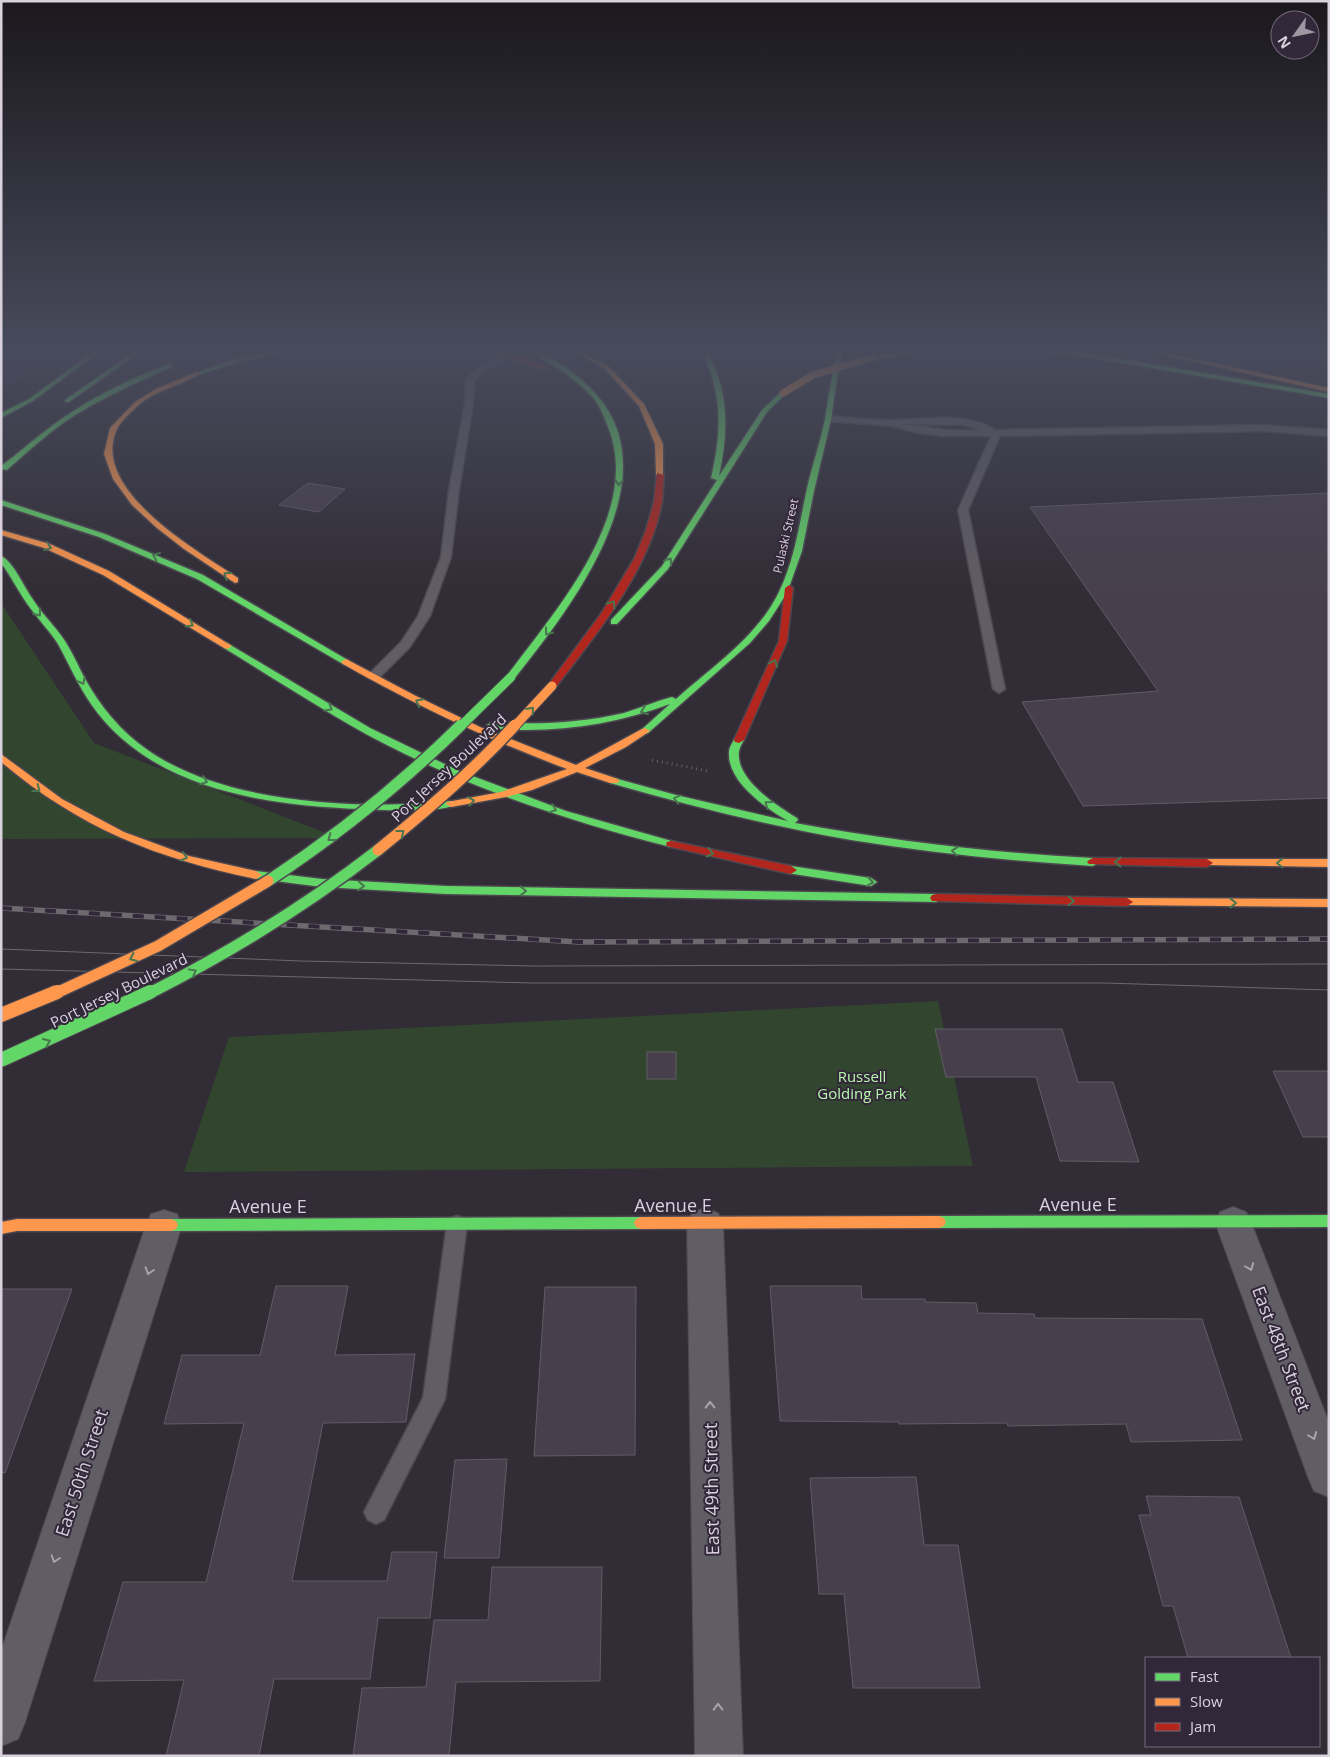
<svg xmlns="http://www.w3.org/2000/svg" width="1330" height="1757" viewBox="0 0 1330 1757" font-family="'Open Sans',sans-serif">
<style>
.built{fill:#3a2d42}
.green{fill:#32462f}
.building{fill:#473f4c;stroke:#615c64}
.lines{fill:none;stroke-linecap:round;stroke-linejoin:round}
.lane-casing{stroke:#4c474f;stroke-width:3}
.street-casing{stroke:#4c474f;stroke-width:2}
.fast-casing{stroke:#4c474f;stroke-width:3}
.slow-casing{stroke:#4c474f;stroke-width:3}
.jam-casing{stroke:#4c474f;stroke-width:3}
.path{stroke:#636066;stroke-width:3;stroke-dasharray:1 4;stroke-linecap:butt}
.lane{fill:#615d65;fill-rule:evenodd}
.street{fill:#615d65;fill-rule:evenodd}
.fast{fill:#63d668;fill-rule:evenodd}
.slow{fill:#ff974d;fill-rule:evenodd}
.jam{fill:#b3261e;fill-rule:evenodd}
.tram{stroke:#6c696f;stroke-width:1}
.rail-casing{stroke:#6c696f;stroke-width:5.5}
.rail{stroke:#322839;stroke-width:4;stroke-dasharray:11;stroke-linecap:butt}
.fast-bridge-far2-casing{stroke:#4c474f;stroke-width:11;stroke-linecap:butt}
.fast-bridge-far1-casing{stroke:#4c474f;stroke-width:14;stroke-linecap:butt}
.fast-bridge-casing{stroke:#4c474f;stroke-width:16;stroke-linecap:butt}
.slow-bridge-far3-casing{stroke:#4c474f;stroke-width:8;stroke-linecap:butt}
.slow-bridge-far2-casing{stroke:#4c474f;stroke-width:11;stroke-linecap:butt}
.slow-bridge-far1-casing{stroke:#4c474f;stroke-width:14;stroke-linecap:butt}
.slow-bridge-casing{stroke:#4c474f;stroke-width:16;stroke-linecap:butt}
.fast-bridge-far2{stroke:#63d668;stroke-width:9}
.fast-bridge-far1{stroke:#63d668;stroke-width:11}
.fast-bridge{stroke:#63d668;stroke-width:14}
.slow-bridge-far3{stroke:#ff974d;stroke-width:7}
.slow-bridge-far2{stroke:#ff974d;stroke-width:9}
.slow-bridge-far1{stroke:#ff974d;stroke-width:11}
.slow-bridge{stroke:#ff974d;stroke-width:14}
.oneway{stroke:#48764e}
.oneway2{stroke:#a9a3ad}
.labels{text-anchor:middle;stroke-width:4;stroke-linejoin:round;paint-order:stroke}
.far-street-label{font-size:12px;fill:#d9d2dd;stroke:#322839}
.street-label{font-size:15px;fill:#d9d2dd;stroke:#322839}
.park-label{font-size:15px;fill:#b7f7ac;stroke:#322839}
.near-street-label{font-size:18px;fill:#d9d2dd;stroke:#322839}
</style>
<rect width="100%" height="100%" fill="#312c35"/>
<g class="built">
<polygon points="1,348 67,348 1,392"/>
<polygon points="1206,348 1329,348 1329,373"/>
</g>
<g class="green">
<polygon points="1,603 94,743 339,838 1,839"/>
<polygon points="938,1001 973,1166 184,1172 229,1037"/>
</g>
<g class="building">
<polygon points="308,483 345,489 319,512 279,505"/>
<polygon points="1329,493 1329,798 1083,806 1022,702 1158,691 1030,507"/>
<polygon points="935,1029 1062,1029 1078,1082 1113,1082 1139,1162 1060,1161 1036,1077 946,1077"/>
<rect x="647" y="1052" width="29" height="27"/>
<polygon points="1273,1071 1329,1071 1329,1137 1303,1137"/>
<polygon points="276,1286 348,1286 335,1355 415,1354 406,1422 323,1423 292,1581 387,1581 392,1552 437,1552 430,1618 378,1618 370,1679 274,1679 259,1756 166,1756 184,1680 94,1681 123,1582 206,1582 244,1423 164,1424 182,1355 260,1355"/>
<polygon points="770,1286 861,1286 862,1299 925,1299 925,1302 976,1303 978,1313 1034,1314 1035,1318 1202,1319 1242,1440 1131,1442 1126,1424 1008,1426 1007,1423 899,1424 899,1422 780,1421"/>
<polygon points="545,1287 636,1287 635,1455 534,1456"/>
<polygon points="1,1289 72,1289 5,1473 1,1472"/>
<polygon points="507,1459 499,1558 444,1558 455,1460"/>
<polygon points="916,1477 924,1545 958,1545 980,1688 853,1688 844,1594 819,1594 810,1478"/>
<polygon points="1146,1496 1239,1497 1291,1658 1188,1658 1173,1606 1163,1606 1139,1515 1151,1515"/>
<polygon points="492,1567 602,1567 600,1681 456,1682 449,1756 353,1756 362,1688 426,1687 434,1620 488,1620"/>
</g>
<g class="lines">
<defs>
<g id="lane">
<polygon points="45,348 54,348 46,353 42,351"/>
<polygon points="505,353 512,355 489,368 474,380 473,404 459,490 451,557 430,616 410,647 378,679 370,679 368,676 370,673 401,642 418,616 441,557 449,490 465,404 466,379 483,364"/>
<path d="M 829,416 C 850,418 871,420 892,420 C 925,420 966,411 995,430 L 1263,425 L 1329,430 L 1329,436 L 1263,431 L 1000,436 L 968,510 L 1005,689 L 999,693 L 993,689 L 958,510 L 991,436 L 945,436 L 918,433 L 892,426 L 826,421 L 824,419 ZM 905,424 L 965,425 L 982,431 L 945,430 Z"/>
<polygon points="457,1216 464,1218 467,1224 445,1399 384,1520 376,1524 368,1520 364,1512 423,1398 447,1224 450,1218"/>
</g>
<g id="street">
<polygon points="1233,1207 1246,1212 1251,1222 1329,1423 1329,1497 1314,1491 1308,1477 1215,1222 1220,1212"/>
<polygon points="705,1208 718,1213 723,1223 743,1756 695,1756 687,1223 692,1213"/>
<polygon points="164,1210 177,1214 182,1225 25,1722 18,1739 1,1746 1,1651 146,1225 151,1214"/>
</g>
<g id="fast">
<polygon points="98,348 105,348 33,401 1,418 1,413 29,399"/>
<polygon points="139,348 146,348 69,402 65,402 65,400"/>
<polygon points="288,348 299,348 239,362 198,375 195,373 236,359"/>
<path d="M 524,348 C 541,347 572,371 585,383 C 681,468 572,606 514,679 L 511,680 L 506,677 C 554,612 643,514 608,427 C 604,417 601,408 594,399 C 581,384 564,372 547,362 C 539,357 531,353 524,348 Z"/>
<path d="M 700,348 L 706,348 C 729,391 729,429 719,476 L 762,410 L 781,392 L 786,393 L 767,412 L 668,569 L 617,624 L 611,624 L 611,620 L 662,566 L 717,480 L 711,478 C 722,430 723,393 700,348 Z"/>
<path d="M 838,348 L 844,348 L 837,378 L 831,420 L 814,491 L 802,551 L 787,593 L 769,621 L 750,643 L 648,733 L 645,734 L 640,731 L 670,704 C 624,721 576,730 527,730 C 514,730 501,730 489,727 L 487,725 L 492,722 C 537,725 580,723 624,713 C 640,708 656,701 672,697 L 676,699 C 712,667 758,636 779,592 C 794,561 799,527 806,493 C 811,468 820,444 825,419 C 829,395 832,372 838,348 Z"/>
<polygon points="1017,348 1037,348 1080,352 1329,394 1329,398 1080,356 1020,350"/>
<path d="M 170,364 L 173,366 L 172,367 C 136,383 99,399 66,421 C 45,436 26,453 7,470 L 1,469 L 1,466 C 19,453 35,438 53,425 C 86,401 131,377 170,364 Z"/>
<polygon points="1,500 105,534 203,575 351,662 346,665 343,664 197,579 99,537 1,505"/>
<path d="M 1,556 C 13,561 24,587 32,598 C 40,611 51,622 60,634 C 70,647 77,663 84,677 C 100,706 121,732 149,751 C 226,804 360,810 451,801 L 456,804 C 447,813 375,810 359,809 C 263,805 150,789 91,704 C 78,685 69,664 58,644 C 49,630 37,618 28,605 C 18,591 11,576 1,563 Z"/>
<path d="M 227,643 L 370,728 L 459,771 L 566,811 L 675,842 L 676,844 L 671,847 C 572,822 474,790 383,743 C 328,714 277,680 224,648 L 224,644 Z"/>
<path d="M 739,737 L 744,740 C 742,743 740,747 739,751 C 735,779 776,805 797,818 L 798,820 L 795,823 C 894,841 993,853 1093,858 L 1099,862 L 1093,866 C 1012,861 931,853 851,840 C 770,826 690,806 610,783 L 609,781 L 614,778 L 676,795 L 788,821 C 766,808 727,782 729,752 C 729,747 733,742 735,738 Z"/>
<polygon points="791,866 871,878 877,882 871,886 787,873 785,870 787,867"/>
<polygon points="256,871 322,879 446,886 936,894 942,898 936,902 446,894 322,887 252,878 250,875"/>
<polygon points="1329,1215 1329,1227 939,1228 934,1226 932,1222 934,1218 939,1216"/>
<polygon points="641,1217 646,1219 648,1223 646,1227 641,1229 171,1231 166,1229 164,1225 166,1221 171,1219"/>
</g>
<g id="slow">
<polygon points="568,348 575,348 609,367 644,404 663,444 663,477 656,475 655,444 639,406 605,369"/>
<polygon points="929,348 945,348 874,359 871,357"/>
<polygon points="1133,348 1144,348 1329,388 1329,392"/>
<path d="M 196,372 L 201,373 C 184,385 158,389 140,404 C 133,410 121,421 117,429 C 89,490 198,551 238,578 L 238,582 L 235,583 L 184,549 L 157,528 L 132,505 L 113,479 L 104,454 L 110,428 L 135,402 L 156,389 Z"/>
<polygon points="1,530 50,544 109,571 232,646 227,649 224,648 103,575 44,548 1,535"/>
<path d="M 346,659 L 414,695 L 480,727 L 576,765 L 642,729 L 645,728 L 650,731 L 626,747 L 585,768 L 618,779 L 619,781 L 618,783 L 610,783 L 577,772 L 532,790 L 506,797 L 451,807 L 446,804 L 447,802 L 501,792 L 567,769 C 489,740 415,705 343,664 L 341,662 Z"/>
<path d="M 1,754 L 62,799 L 124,832 L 189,856 L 256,871 L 262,875 L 256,879 C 156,858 81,829 1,762 Z"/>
<polygon points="1207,859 1329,859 1329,867 1203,865 1201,863 1203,861"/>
<polygon points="1127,898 1329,899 1329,907 1123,905 1121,902"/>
<polygon points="939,1216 944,1218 946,1222 944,1226 939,1228 641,1229 636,1227 634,1223 636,1219 641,1217"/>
<polygon points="17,1219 171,1219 176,1221 178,1225 176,1229 171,1231 17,1231 1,1234 1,1222"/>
</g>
<g id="jam">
<path d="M 473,348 C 491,347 532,358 547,368 L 542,369 Z"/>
<path d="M 657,473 L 664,475 C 663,484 663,493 662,502 C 650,569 596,635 555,688 L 549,688 L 549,684 L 601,614 L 634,559 L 646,530 L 654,502 Z"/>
<polygon points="789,585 793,588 787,641 744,740 739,743 735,742 734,740 779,641 785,588"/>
<polygon points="671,841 791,866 797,870 791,874 667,846 666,844 667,842"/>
<polygon points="1093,858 1207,859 1213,863 1207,867 1089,864 1087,862 1089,860"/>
<polygon points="936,894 1127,898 1133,902 1127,906 932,901 930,898 932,895"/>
</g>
</defs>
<use href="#lane" class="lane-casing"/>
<use href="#street" class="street-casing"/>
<use href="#fast" class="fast-casing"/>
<use href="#slow" class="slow-casing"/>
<use href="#jam" class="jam-casing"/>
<polyline class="path" points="652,760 708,771"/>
<use href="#lane" class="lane"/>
<use href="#street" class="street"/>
<use href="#fast" class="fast"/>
<use href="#slow" class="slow"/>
<use href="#jam" class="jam"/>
<g class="tram">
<polyline points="1,949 301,961 533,966 1329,964"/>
<polyline points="1,969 532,983 1105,983 1329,990"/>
</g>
<defs>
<polyline id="rail" points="1,908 579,942 1329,939"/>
</defs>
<use href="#rail" class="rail-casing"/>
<use href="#rail" class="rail"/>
<defs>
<polyline id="fast-bridge-far2" points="460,727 511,677"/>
<g id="fast-bridge-far1">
<path d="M 268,881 C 338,835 402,783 461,725"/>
<path d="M 148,994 C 229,953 306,906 378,850"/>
</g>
<polyline id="fast-bridge" points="1,1060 150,992"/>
<polyline id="slow-bridge-far3" points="783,393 813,375 874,357"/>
<polyline id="slow-bridge-far2" points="514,727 552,686"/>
<g id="slow-bridge-far1">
<path d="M 378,850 C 426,811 473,771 515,725"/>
<polyline points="54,994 158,946 268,881"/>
</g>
<polyline id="slow-bridge" points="1,1015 57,992"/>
</defs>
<use href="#fast-bridge-far2" class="fast-bridge-far2-casing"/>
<use href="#fast-bridge-far1" class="fast-bridge-far1-casing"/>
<use href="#fast-bridge" class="fast-bridge-casing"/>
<use href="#slow-bridge-far3" class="slow-bridge-far3-casing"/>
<use href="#slow-bridge-far2" class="slow-bridge-far2-casing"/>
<use href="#slow-bridge-far1" class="slow-bridge-far1-casing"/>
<use href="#slow-bridge" class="slow-bridge-casing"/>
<use href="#fast-bridge-far2" class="fast-bridge-far2"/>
<use href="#fast-bridge-far1" class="fast-bridge-far1"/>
<use href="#fast-bridge" class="fast-bridge"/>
<use href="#slow-bridge-far3" class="slow-bridge-far3"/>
<use href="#slow-bridge-far2" class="slow-bridge-far2"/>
<use href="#slow-bridge-far1" class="slow-bridge-far1"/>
<use href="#slow-bridge" class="slow-bridge"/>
</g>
<defs><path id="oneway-chevron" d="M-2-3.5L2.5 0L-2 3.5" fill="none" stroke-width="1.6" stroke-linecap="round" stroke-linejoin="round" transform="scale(1.25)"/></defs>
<g class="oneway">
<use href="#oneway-chevron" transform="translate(619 482) rotate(96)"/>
<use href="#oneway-chevron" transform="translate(48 547) rotate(21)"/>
<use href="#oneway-chevron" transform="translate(156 556) rotate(-156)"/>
<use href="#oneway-chevron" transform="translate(669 561) rotate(-55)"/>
<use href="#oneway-chevron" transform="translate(227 575) rotate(-144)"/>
<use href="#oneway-chevron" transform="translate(612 604) rotate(-58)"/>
<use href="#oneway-chevron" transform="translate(38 613) rotate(51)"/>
<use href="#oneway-chevron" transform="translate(190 624) rotate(31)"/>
<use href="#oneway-chevron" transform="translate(548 632) rotate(127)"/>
<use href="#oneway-chevron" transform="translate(774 663) rotate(-65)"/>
<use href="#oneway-chevron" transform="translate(82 681) rotate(62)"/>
<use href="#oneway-chevron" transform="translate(419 702) rotate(-152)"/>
<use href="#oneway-chevron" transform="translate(329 708) rotate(31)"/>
<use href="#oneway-chevron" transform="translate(531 710) rotate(-48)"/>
<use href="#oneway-chevron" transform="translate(644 711) rotate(160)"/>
<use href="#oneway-chevron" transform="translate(204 781) rotate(21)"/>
<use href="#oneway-chevron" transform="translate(37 789) rotate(37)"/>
<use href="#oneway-chevron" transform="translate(677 799) rotate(-165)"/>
<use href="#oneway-chevron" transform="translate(471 801) rotate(-11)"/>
<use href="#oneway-chevron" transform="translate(768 804) rotate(-144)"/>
<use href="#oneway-chevron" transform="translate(553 809) rotate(19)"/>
<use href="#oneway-chevron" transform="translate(401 833) rotate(-38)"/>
<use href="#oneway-chevron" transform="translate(331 838) rotate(143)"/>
<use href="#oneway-chevron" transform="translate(955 851) rotate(-174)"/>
<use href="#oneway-chevron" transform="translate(710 853) rotate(13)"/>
<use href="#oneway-chevron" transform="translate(184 857) rotate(17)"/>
<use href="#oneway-chevron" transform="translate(1118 862) rotate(-179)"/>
<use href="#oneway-chevron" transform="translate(1280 863) rotate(180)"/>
<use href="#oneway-chevron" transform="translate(870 882) rotate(8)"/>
<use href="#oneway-chevron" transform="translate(361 886) rotate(4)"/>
<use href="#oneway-chevron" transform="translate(523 891) rotate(1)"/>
<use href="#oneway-chevron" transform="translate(1071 901) rotate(2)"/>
<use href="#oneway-chevron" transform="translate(1233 903)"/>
<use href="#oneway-chevron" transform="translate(133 958) rotate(155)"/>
<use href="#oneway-chevron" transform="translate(193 972) rotate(-29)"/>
<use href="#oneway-chevron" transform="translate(47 1042) rotate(-23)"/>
</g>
<g class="oneway2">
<use href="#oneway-chevron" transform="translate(1250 1267) rotate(69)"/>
<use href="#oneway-chevron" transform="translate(149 1271) rotate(108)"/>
<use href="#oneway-chevron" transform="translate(710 1405) rotate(-91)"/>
<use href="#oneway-chevron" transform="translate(1313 1436) rotate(69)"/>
<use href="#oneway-chevron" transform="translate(55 1559) rotate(108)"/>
<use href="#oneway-chevron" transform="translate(718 1707) rotate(-91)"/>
</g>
<linearGradient id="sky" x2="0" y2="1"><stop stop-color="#1b181d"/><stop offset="0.59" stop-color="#484b5c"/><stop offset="1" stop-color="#484b5c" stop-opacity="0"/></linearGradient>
<rect width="1330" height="594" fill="url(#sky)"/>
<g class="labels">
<g class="far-street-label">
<text transform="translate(786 536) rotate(-77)" y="4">Pulaski Street</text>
</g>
<g class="street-label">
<text transform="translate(449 768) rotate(-43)" y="5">Port Jersey Boulevard</text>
<text transform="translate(119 991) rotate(-26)" y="5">Port Jersey Boulevard</text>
</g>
<g class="park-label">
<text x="862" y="1082">Russell<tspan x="862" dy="17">Golding Park</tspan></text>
</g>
<g class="near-street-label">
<text x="1078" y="1211">Avenue E</text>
<text x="673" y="1212">Avenue E</text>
<text x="268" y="1213">Avenue E</text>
<text transform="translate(1281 1349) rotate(69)" y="6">East 48th Street</text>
<text transform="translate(82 1473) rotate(-72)" y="6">East 50th Street</text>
<text transform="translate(712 1489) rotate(-91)" y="6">East 49th Street</text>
</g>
</g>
<rect width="1330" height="1757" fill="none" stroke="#d9d2dd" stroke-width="5"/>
<rect x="1145" y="1657" width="175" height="90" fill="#322839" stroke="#756c7b"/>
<rect x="1155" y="1673" width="25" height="8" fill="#63d668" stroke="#756c7b"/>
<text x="1190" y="1682" font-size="15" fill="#d9d2dd">Fast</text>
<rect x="1155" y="1698" width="25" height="8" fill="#ff974d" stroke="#756c7b"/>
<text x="1190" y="1707" font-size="15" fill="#d9d2dd">Slow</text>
<rect x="1155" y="1723" width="25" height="8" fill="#b3261e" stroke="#756c7b"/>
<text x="1190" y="1732" font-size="15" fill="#d9d2dd">Jam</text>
<g transform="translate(1295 35) rotate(237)"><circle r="24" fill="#322839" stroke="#756c7b"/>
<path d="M0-4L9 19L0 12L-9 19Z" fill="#9e98a2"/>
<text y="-8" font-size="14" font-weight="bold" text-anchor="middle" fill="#d9d2dd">N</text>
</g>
</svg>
